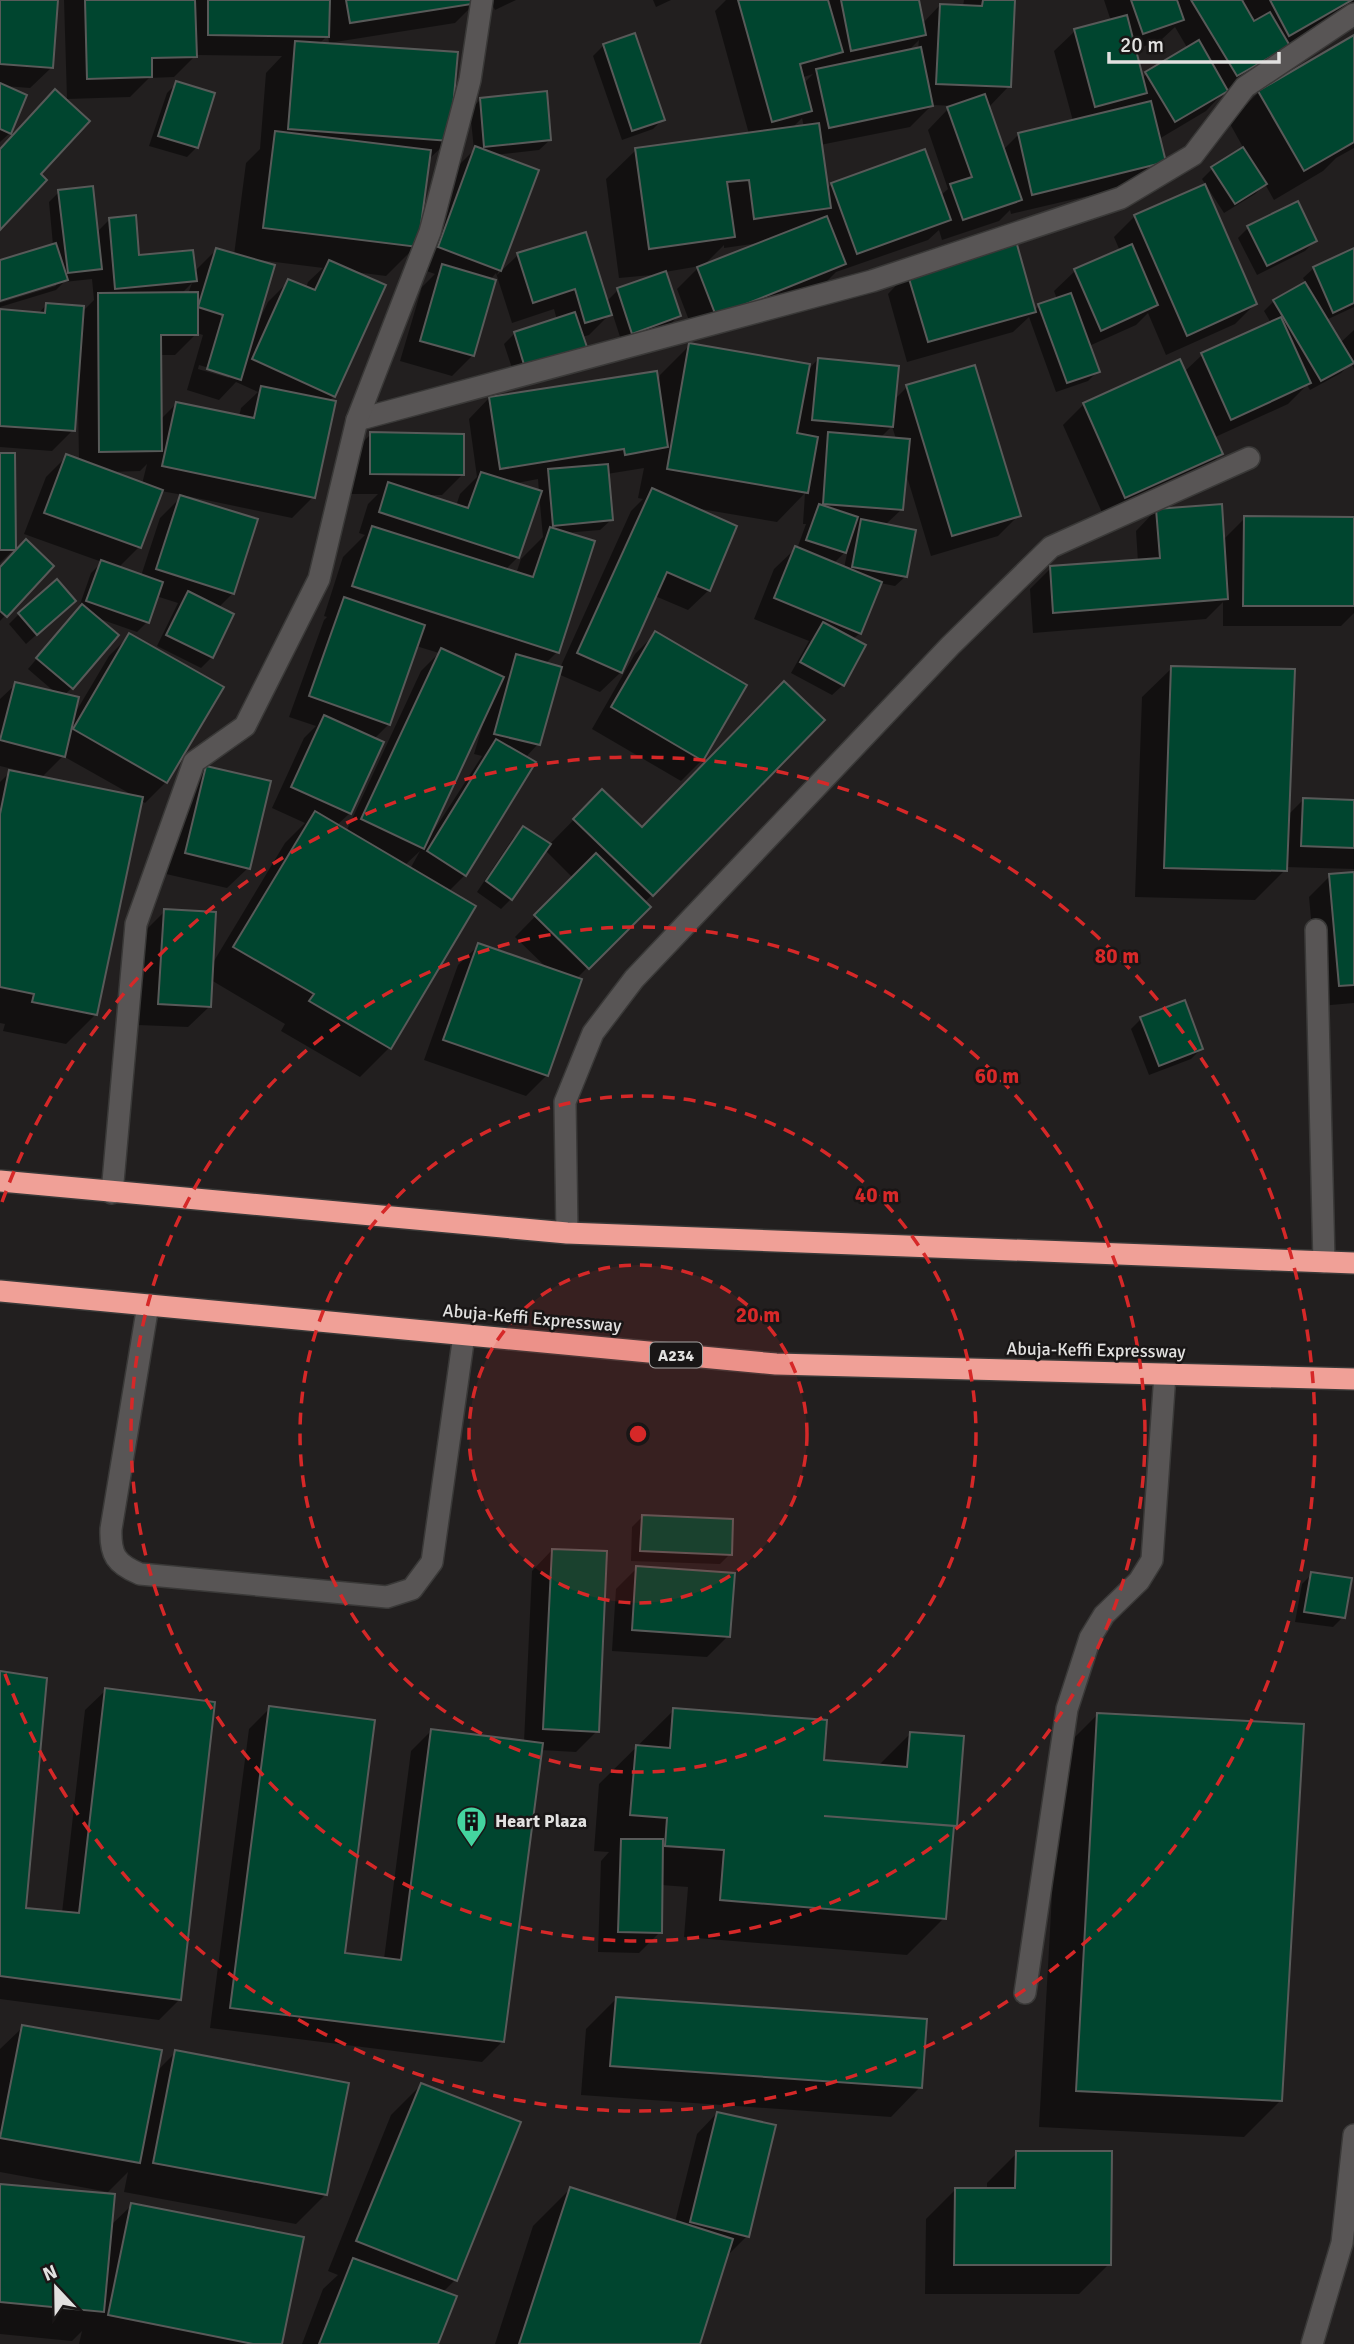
<svg xmlns="http://www.w3.org/2000/svg" width="1354" height="2344" viewBox="0 0 1354 2344" font-family="Signika,sans-serif">
<style>
.shadow{fill:#0007;fill-rule:evenodd}
.building{fill:#00452f;stroke:#585a59;stroke-width:2}
.lines{fill:none;stroke-linecap:round;stroke-linejoin:round}
.lane-casing{stroke:#3a3938;stroke-width:24}
.street-casing{stroke:#3a3938;stroke-width:24}
.highway-casing{stroke:#3a3938;stroke-width:24}
.lane{stroke:#585555;stroke-width:21}
.street{stroke:#585555;stroke-width:21}
.highway{stroke:#f0a097;stroke-width:21}
.ring{fill:none;stroke:#d62828;stroke-width:3.5;stroke-dasharray:12 9}
.labels{text-anchor:middle;stroke-width:5;stroke-linejoin:round;paint-order:stroke}
.shield{fill:#191616;stroke:#a6a4a3;stroke-width:2}
.shield-label{font-size:16px;font-weight:bold;fill:#e2e1e0}
.street-label{font-size:18px;fill:#e2e1e0;stroke:#191616}
.poi-label{font-size:18px;font-weight:bold;fill:#e2e1e0;stroke:#191616;text-anchor:start}
.centre{fill:#d62828;stroke:#191616;stroke-width:3.5}
.ring-label{font-size:21px;text-anchor:middle;font-weight:bold;fill:#d62828;stroke:#191616;stroke-width:5;stroke-linejoin:round;paint-order:stroke}
</style>
<rect width="100%" height="100%" fill="#221f1f"/>
<g class="shadow">
<polygon points="0,0 56,0 51,68 30,88 4,86 10,133 0,142"/>
<path d="M 64,0 L 193,0 L 193,2 L 195,0 L 476,0 L 476,2 L 455,23 L 329,43 L 328,35 L 318,45 L 449,140 L 427,161 L 416,246 L 386,276 L 355,272 L 334,396 L 329,401 L 313,497 L 292,518 L 187,496 L 233,593 L 218,608 L 232,614 L 212,657 L 201,668 L 157,646 L 178,603 L 156,596 L 147,622 L 137,632 L 97,618 L 72,688 L 64,695 L 74,715 L 109,656 L 130,635 L 166,782 L 145,803 L 140,800 L 96,1014 L 66,1044 L 3,1031 L 5,1024 L 0,1023 L 0,782 L 10,772 L 20,774 L 21,771 L 0,766 L 0,699 L 16,684 L 57,694 L 28,669 L 78,610 L 91,573 L 102,562 L 24,534 L 46,477 L 67,456 L 79,461 L 78,400 L 75,400 L 73,430 L 52,451 L 0,447 L 0,311 L 38,314 L 46,305 L 82,312 L 94,300 L 92,279 L 64,282 L 56,290 L 0,307 L 0,303 L 56,286 L 56,282 L 0,300 L 0,262 L 53,245 L 49,202 L 59,192 L 96,233 L 109,220 L 138,257 L 194,272 L 216,250 L 234,255 L 246,163 L 260,149 L 266,73 L 282,56 L 196,55 L 174,77 L 149,78 L 130,97 L 67,99 ZM 259,260 L 323,268 L 308,282 L 306,288 L 289,281 L 268,302 L 258,323 L 256,322 ZM 192,283 L 188,294 L 181,294 ZM 197,333 L 203,335 L 187,390 L 219,400 L 236,382 L 258,392 L 241,408 L 239,417 L 176,404 L 160,420 L 159,355 L 175,355 ZM 199,365 L 229,374 L 229,378 L 198,369 ZM 147,464 L 142,484 L 109,472 L 140,471 ZM 161,491 L 183,495 L 160,518 L 141,576 L 118,568 L 139,547 ZM 63,756 L 134,796 L 41,778 Z"/>
<polygon points="490,0 516,0 495,10"/>
<polygon points="653,0 671,0 656,7"/>
<path d="M 726,0 L 917,0 L 922,24 L 940,5 L 963,6 L 964,0 L 1014,0 L 1009,86 L 988,108 L 1003,150 L 1019,134 L 1073,121 L 1054,51 L 1075,31 L 1111,21 L 1104,0 L 1240,0 L 1242,3 L 1245,0 L 1354,0 L 1354,7 L 1287,45 L 1267,66 L 1226,90 L 1206,111 L 1159,139 L 1164,162 L 1143,183 L 1011,214 L 1010,210 L 999,221 L 942,240 L 939,230 L 928,240 L 836,272 L 823,285 L 695,336 L 677,289 L 700,266 L 665,272 L 679,315 L 669,326 L 622,343 L 612,312 L 589,335 L 582,337 L 516,380 L 504,344 L 514,334 L 557,320 L 554,309 L 512,323 L 496,273 L 490,280 L 473,355 L 452,376 L 400,361 L 422,287 L 435,274 L 418,268 L 455,169 L 474,150 L 470,110 L 481,99 L 550,140 L 539,150 L 494,155 L 537,171 L 497,275 L 518,255 L 606,302 L 618,290 L 663,274 L 619,278 L 606,179 L 636,150 L 749,134 L 715,11 ZM 1175,27 L 1188,49 L 1141,78 L 1134,50 L 1161,40 ZM 919,40 L 918,49 L 908,51 ZM 813,74 L 803,84 L 801,78 ZM 932,105 L 957,106 L 948,109 L 928,130 L 948,189 L 940,196 L 832,184 L 826,190 L 820,145 L 910,127 ZM 802,118 L 804,127 L 792,128 ZM 759,243 L 702,267 L 724,245 L 724,248 Z"/>
<polygon points="1354,37 1354,148 1336,158 1323,171 1274,200 1265,184 1255,194 1224,213 1202,179 1212,169 1244,149 1229,122 1259,92"/>
<polygon points="604,45 663,119 653,129 622,140 593,56"/>
<polygon points="177,83 197,147 187,157 149,146 167,93"/>
<polygon points="1135,216 1255,304 1235,324 1166,355 1148,313 1136,325 1089,346 1098,371 1088,381 1056,392 1029,317 1013,332 907,362 888,294 908,273 1034,311 1039,306 1057,299 1054,291 1075,271 1120,251 1114,237"/>
<polygon points="1248,228 1315,241 1305,251 1257,275 1238,238"/>
<polygon points="1354,249 1354,307 1326,320 1340,343 1354,330 1354,369 1351,363 1341,373 1310,390 1307,385 1288,404 1213,438 1221,454 1200,475 1104,517 1063,425 1084,404 1184,372 1202,355 1271,323 1264,311 1274,301 1306,283 1303,278 1314,268"/>
<path d="M 690,345 L 807,371 L 818,359 L 894,400 L 907,387 L 1019,515 L 998,536 L 931,556 L 905,470 L 902,509 L 885,525 L 906,576 L 895,586 L 880,583 L 860,633 L 853,639 L 843,685 L 832,695 L 791,673 L 809,641 L 754,619 L 774,569 L 795,549 L 797,549 L 806,524 L 803,524 L 805,493 L 777,522 L 695,508 L 709,590 L 688,610 L 655,596 L 621,672 L 600,692 L 558,674 L 538,744 L 525,758 L 465,875 L 448,892 L 389,1048 L 360,1077 L 281,1031 L 285,1024 L 211,980 L 209,1007 L 188,1027 L 138,1025 L 144,932 L 165,911 L 211,966 L 285,843 L 305,823 L 272,808 L 304,738 L 316,726 L 289,717 L 324,620 L 327,617 L 324,616 L 343,557 L 365,535 L 359,533 L 368,504 L 378,494 L 350,494 L 350,455 L 371,434 L 462,475 L 442,495 L 426,495 L 456,506 L 460,494 L 477,477 L 469,419 L 489,398 L 658,387 L 660,375 ZM 892,426 L 896,439 L 880,438 ZM 644,468 L 638,498 L 643,499 L 631,511 L 560,668 L 545,664 L 557,652 L 564,533 L 600,530 L 611,520 L 607,474 ZM 538,479 L 539,492 L 512,484 ZM 539,493 L 543,537 L 521,559 L 516,574 L 505,570 L 518,557 ZM 848,549 L 844,568 L 833,564 ZM 416,646 L 439,653 L 421,671 L 346,832 L 336,826 L 350,813 L 374,739 L 389,724 ZM 481,723 L 483,724 L 474,754 L 482,756 L 433,832 L 431,830 ZM 420,851 L 410,869 L 404,866 Z"/>
<polygon points="0,455 14,549 0,563"/>
<polygon points="1156,510 1223,540 1245,518 1354,519 1354,613 1341,626 1223,626 1223,602 1206,619 1033,633 1030,589 1051,568 1138,562 1136,531"/>
<polygon points="52,566 0,621 0,568"/>
<polygon points="63,611 26,644 9,624 19,614"/>
<polygon points="656,633 702,760 681,781 592,729 635,654"/>
<polygon points="1172,668 1287,816 1303,800 1354,802 1354,869 1285,867 1285,870 1255,900 1135,897 1142,697"/>
<polygon points="822,720 644,903 648,907 576,979 547,1075 526,1096 424,1060 458,965 479,945 548,969 515,937 573,878 545,850 511,899 501,909 477,892 513,838 524,828 549,845 602,791 642,829"/>
<polygon points="206,768 248,868 227,888 166,874 185,789"/>
<polygon points="1354,874 1354,1003 1319,1006 1309,897 1330,876"/>
<polygon points="1141,1019 1201,1049 1191,1059 1149,1075 1131,1029"/>
<polygon points="642,1517 730,1554 720,1564 631,1561 632,1527"/>
<polygon points="552,1550 597,1731 576,1752 540,1750 503,2041 482,2062 210,2028 249,1729 270,1708 343,1955 384,1959 411,1751 431,1731 524,1742 532,1571"/>
<polygon points="637,1568 728,1636 707,1657 612,1651 616,1589"/>
<polygon points="1312,1574 1343,1617 1333,1627 1295,1622 1302,1584"/>
<polygon points="0,1673 24,1909 62,1913 85,1710 106,1690 180,1999 159,2020 0,1999"/>
<polygon points="674,1710 822,1761 878,1766 910,1734 962,1738 944,1918 907,1955 684,1937 688,1887 661,1885 660,1932 639,1953 598,1952 601,1861 609,1852 594,1851 599,1784"/>
<polygon points="1097,1715 1281,2100 1244,2137 1039,2127 1060,1752"/>
<polygon points="616,1999 920,2087 891,2117 581,2095 586,2029"/>
<polygon points="23,2027 156,2072 176,2052 326,2194 296,2224 124,2192 128,2172 108,2192 0,2172 0,2049"/>
<polygon points="421,2085 518,2123 455,2280 442,2293 437,2344 302,2344 323,2289 338,2275 328,2271 391,2115"/>
<polygon points="717,2113 747,2236 726,2257 698,2344 495,2344 533,2226 570,2189 675,2222 697,2134"/>
<polygon points="1017,2153 1109,2264 1079,2294 925,2294 926,2219 956,2189 987,2189 987,2183"/>
<polygon points="0,2186 110,2226 132,2205 280,2344 79,2344 82,2331 72,2341 0,2334"/>
</g>
<g class="building">
<polygon points="0,0 58,0 53,68 0,64"/>
<polygon points="85,0 195,0 197,57 152,58 152,77 87,79"/>
<polygon points="208,0 330,0 329,37 208,35"/>
<polygon points="346,0 477,0 478,3 350,23"/>
<polygon points="738,0 828,0 843,52 800,64 812,111 772,122"/>
<polygon points="841,0 919,0 926,35 851,51"/>
<polygon points="983,0 1015,0 1011,87 936,84 940,4 982,6"/>
<polygon points="1131,0 1177,0 1184,20 1143,34"/>
<polygon points="1191,0 1242,0 1254,21 1270,12 1290,46 1237,76"/>
<polygon points="1270,0 1352,0 1289,36"/>
<polygon points="1127,15 1147,93 1095,107 1074,29"/>
<polygon points="635,33 665,120 632,131 603,44"/>
<polygon points="1354,35 1354,142 1304,171 1258,91"/>
<polygon points="1199,40 1228,91 1175,122 1145,72"/>
<polygon points="295,41 458,52 450,141 288,129"/>
<polygon points="921,47 933,106 829,128 816,69"/>
<polygon points="176,81 215,93 198,148 158,136"/>
<polygon points="0,83 27,95 11,134 0,129"/>
<polygon points="55,89 90,121 41,174 47,180 0,230 0,149"/>
<polygon points="547,91 551,140 484,147 480,98"/>
<polygon points="985,94 1022,200 963,220 950,184 972,177 947,107"/>
<polygon points="1151,101 1166,162 1032,195 1018,133"/>
<polygon points="819,123 831,208 754,219 749,180 727,182 735,237 649,249 635,148"/>
<polygon points="275,131 431,150 418,247 263,228"/>
<polygon points="475,146 539,170 501,271 438,247"/>
<polygon points="1243,147 1267,184 1235,204 1211,167"/>
<polygon points="925,149 951,220 857,254 831,183"/>
<polygon points="1205,184 1257,304 1187,336 1134,215"/>
<polygon points="93,186 102,269 68,273 58,190"/>
<polygon points="1298,201 1317,241 1267,266 1247,226"/>
<polygon points="136,215 139,255 193,250 197,281 115,289 109,218"/>
<polygon points="827,216 846,264 716,316 697,267"/>
<polygon points="586,232 612,315 585,323 575,289 533,303 517,253"/>
<polygon points="1016,241 1036,312 928,342 907,272"/>
<polygon points="56,243 68,280 0,301 0,260"/>
<polygon points="1132,244 1158,305 1101,331 1074,269"/>
<polygon points="216,248 275,265 241,380 207,369 223,315 198,307"/>
<polygon points="1354,248 1354,303 1333,313 1313,267"/>
<polygon points="329,260 386,285 335,397 252,359 288,279 315,290"/>
<polygon points="442,264 496,280 474,356 420,341"/>
<polygon points="666,271 681,316 632,334 617,288"/>
<polygon points="1305,282 1354,363 1321,381 1273,300"/>
<polygon points="198,292 198,335 161,335 162,451 99,452 98,293"/>
<polygon points="1071,293 1100,372 1067,383 1038,304"/>
<polygon points="46,303 84,306 75,431 0,426 0,309 45,313"/>
<polygon points="575,312 588,350 526,371 514,332"/>
<polygon points="1281,317 1311,383 1231,420 1201,353"/>
<polygon points="689,343 810,364 797,433 818,437 808,493 667,469"/>
<polygon points="818,358 899,366 893,427 812,420"/>
<polygon points="1180,359 1223,454 1125,498 1083,403"/>
<polygon points="975,365 1021,516 952,536 906,385"/>
<polygon points="657,371 668,447 625,455 624,449 500,469 489,397"/>
<polygon points="261,386 336,401 315,498 162,466 176,402 254,418"/>
<polygon points="370,432 464,434 464,475 370,474"/>
<polygon points="828,432 910,439 903,510 823,504"/>
<polygon points="0,453 15,453 16,550 0,550"/>
<polygon points="66,454 163,490 141,548 44,513"/>
<polygon points="608,464 613,520 553,526 548,469"/>
<polygon points="481,472 542,491 519,558 379,512 388,482 468,508"/>
<polygon points="652,488 737,526 710,591 667,572 622,673 577,653"/>
<polygon points="180,495 258,519 234,594 156,569"/>
<polygon points="819,504 858,517 846,553 806,540"/>
<polygon points="1222,504 1228,599 1053,613 1050,566 1160,558 1156,509"/>
<polygon points="1244,516 1354,517 1354,606 1243,606"/>
<polygon points="861,519 916,530 907,577 852,567"/>
<polygon points="372,526 533,577 550,527 595,541 559,653 352,586"/>
<polygon points="26,539 54,566 7,617 0,611 0,567"/>
<polygon points="795,546 882,582 861,634 774,598"/>
<polygon points="101,560 163,582 149,623 86,601"/>
<polygon points="57,579 76,601 37,635 18,613"/>
<polygon points="188,591 234,614 213,658 166,635"/>
<polygon points="344,597 425,625 390,725 309,696"/>
<polygon points="82,604 119,635 73,689 36,658"/>
<polygon points="823,622 866,645 844,686 800,662"/>
<polygon points="655,631 747,685 703,761 611,707"/>
<polygon points="129,633 224,687 167,783 73,729"/>
<polygon points="441,648 504,677 424,849 361,819"/>
<polygon points="516,654 562,667 540,745 494,734"/>
<polygon points="1171,666 1295,669 1287,871 1164,868"/>
<polygon points="784,681 825,720 653,896 573,819 602,789 642,827"/>
<polygon points="15,682 79,697 65,757 0,740"/>
<polygon points="324,715 384,742 351,814 291,787"/>
<polygon points="496,739 536,762 466,876 427,851"/>
<polygon points="206,766 271,781 250,869 185,853"/>
<polygon points="9,770 143,797 97,1015 32,1002 34,994 0,987 0,814"/>
<polygon points="1303,798 1354,800 1354,848 1301,846"/>
<polygon points="315,811 476,906 391,1049 309,1001 314,994 233,947"/>
<polygon points="523,826 551,844 512,900 486,881"/>
<polygon points="596,853 651,907 589,969 534,915"/>
<polygon points="1354,872 1354,985 1339,986 1329,874"/>
<polygon points="164,909 216,912 211,1007 158,1004"/>
<polygon points="478,943 582,979 548,1076 443,1040"/>
<polygon points="1185,1000 1203,1049 1159,1066 1140,1017"/>
<polygon points="642,1515 733,1519 732,1555 640,1551"/>
<polygon points="552,1549 607,1551 599,1732 543,1729"/>
<polygon points="636,1566 735,1573 730,1637 632,1630"/>
<polygon points="1311,1572 1352,1578 1345,1618 1304,1612"/>
<polygon points="0,1671 47,1678 26,1908 79,1913 105,1688 215,1702 181,2000 0,1976"/>
<polygon points="269,1706 375,1720 345,1953 401,1960 431,1729 543,1743 504,2042 230,2008"/>
<polygon points="673,1708 827,1720 824,1760 907,1767 910,1732 964,1736 957,1826 824,1816 954,1826 946,1919 720,1900 724,1850 665,1846 667,1818 630,1815 636,1745 670,1748"/>
<polygon points="1097,1713 1304,1724 1282,2101 1076,2091"/>
<polygon points="621,1839 663,1839 662,1933 618,1932"/>
<polygon points="616,1997 927,2019 922,2088 610,2066"/>
<polygon points="22,2025 162,2050 140,2163 0,2138"/>
<polygon points="175,2050 349,2083 327,2195 153,2163"/>
<polygon points="421,2083 521,2122 457,2281 356,2241"/>
<polygon points="717,2112 776,2125 749,2237 690,2222"/>
<polygon points="1016,2151 1112,2151 1111,2265 954,2265 955,2188 1015,2188"/>
<polygon points="0,2184 115,2194 104,2312 0,2302"/>
<polygon points="570,2187 733,2239 700,2344 519,2344"/>
<polygon points="131,2203 304,2237 282,2344 253,2344 108,2315"/>
<polygon points="353,2258 457,2296 438,2344 319,2344"/>
</g>
<g class="lines">
<defs>
<g id="lane">
<polyline points="1316,930 1324,1262"/>
<path d="M 148,1305 L 111,1529 C 110,1555 116,1564 140,1574 L 387,1597 L 412,1589 L 432,1562 L 464,1335"/>
<polyline points="1025,1993 1067,1709 1090,1638 1104,1615 1139,1581 1152,1560 1165,1374"/>
</g>
<g id="street">
<polyline points="357,420 872,281 1121,198 1193,155 1245,87 1354,14"/>
<polyline points="112,1193 136,924 194,762 245,726 319,579 357,420 430,232 470,80 482,0"/>
<polyline points="567,1233 565,1102 593,1033 634,979 950,646 1051,547 1249,458"/>
<polyline points="1312,2344 1342,2243 1354,2135"/>
</g>
<g id="highway">
<polyline points="0,1181 567,1233 1354,1263"/>
<polyline points="0,1291 776,1364 1354,1379"/>
</g>
</defs>
<use href="#lane" class="lane-casing"/>
<use href="#street" class="street-casing"/>
<use href="#highway" class="highway-casing"/>
<use href="#lane" class="lane"/>
<use href="#street" class="street"/>
<use href="#highway" class="highway"/>
</g>
<circle cx="638" cy="1434" r="169" fill="#d62828" fill-opacity=".12"/>
<g class="ring">
<circle cx="638" cy="1434" r="169"/>
<circle cx="638" cy="1434" r="338"/>
<circle cx="638" cy="1434" r="507"/>
<path d="M2 1202A677 677 0 1 1 2 1666"/>
</g>
<defs>
<symbol id="building-pin" viewBox="-11 -11 22 30"><path d="M0 17L-7.5 6A9.5 9.5 0 1 1 7.5 6Z" fill="#44d49f" stroke="#191616"/><path d="M-4-6H4V6H1V3H-1V6H-4ZM-2.5-4.3h1.7v1.8h-1.7ZM.8-4.3h1.7v1.8H.8ZM-2.5-1h1.7V.8h-1.7ZM.8-1h1.7V.8H.8Z" fill="#111"/></symbol>
</defs>
<g fill-rule="evenodd">
<use href="#building-pin" x="454" y="1804" width="35" height="47"/>
</g>
<g class="labels">
<rect class="shield" x="650" y="1342.5" width="52" height="25" rx="5"/>
<g class="shield-label">
<text x="676" y="1361">A234</text>
</g>
<g class="street-label">
<text transform="translate(532 1318) rotate(5)" y="6">Abuja-Keffi Expressway</text>
<text transform="translate(1096 1350) rotate(1)" y="6">Abuja-Keffi Expressway</text>
</g>
<g class="poi-label">
<text x="495" y="1827">Heart Plaza</text>
</g>
</g>
<circle cx="638" cy="1434" r="10" class="centre"/>
<g class="ring-label">
<text x="1117" y="963">80 m</text>
<text x="997" y="1083">60 m</text>
<text x="877" y="1202">40 m</text>
<text x="758" y="1322">20 m</text>
</g>
<g transform="translate(56 2288) rotate(338)" stroke="#191616" stroke-width="5" paint-order="stroke">
<path d="M0-5L12 26L0 18L-12 26Z" fill="#e2e1e0"/>
<text y="-10" font-size="19" font-weight="bold" text-anchor="middle" fill="#e2e1e0">N</text>
</g>
<path d="M1109 52v10h170v-10" fill="none" stroke="#e2e1e0" stroke-width="3.5"/>
<text x="1120" y="52" font-size="21" fill="#e2e1e0" stroke="#191616" stroke-width="5" paint-order="stroke">20 m</text>
</svg>
